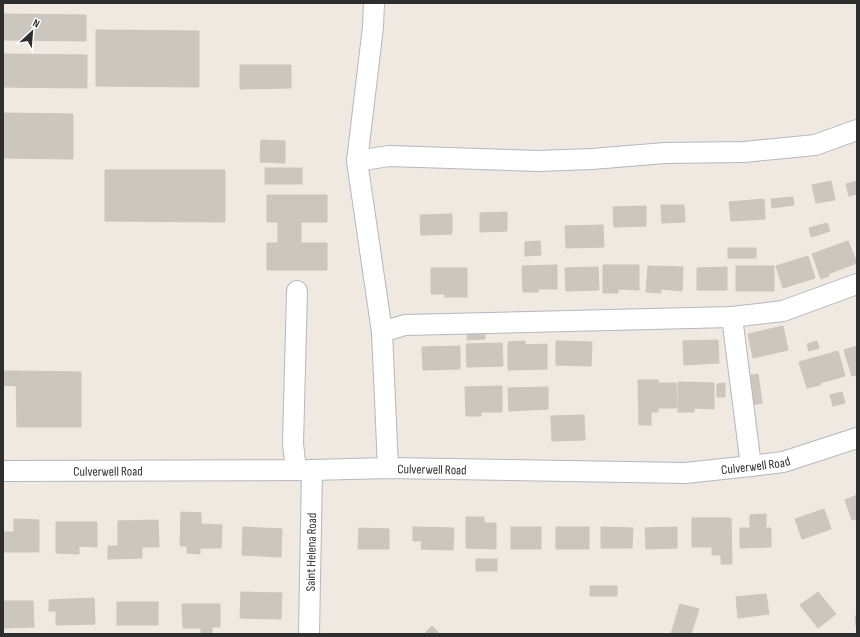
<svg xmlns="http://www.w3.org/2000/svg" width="860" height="637" viewBox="0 0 860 637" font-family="'Sofia Sans Condensed',sans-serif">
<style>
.building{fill:#cbc7bf;stroke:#cbc5ba}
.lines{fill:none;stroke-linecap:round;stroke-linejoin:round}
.minor-casing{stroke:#b4b7c1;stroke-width:22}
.minor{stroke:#fff;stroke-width:20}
.labels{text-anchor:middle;stroke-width:3;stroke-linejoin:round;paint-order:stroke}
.street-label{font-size:13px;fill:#2e2e2e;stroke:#fff}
</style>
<rect width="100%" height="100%" fill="#efe9e1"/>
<g class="building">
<polygon points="3,14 86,15 86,41 3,40"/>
<polygon points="96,30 199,31 199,87 96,86"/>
<polygon points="3,54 87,55 87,88 3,87"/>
<polygon points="240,65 291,65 291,88 240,89"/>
<polygon points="3,113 73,114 73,159 3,158"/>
<polygon points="261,140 285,141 285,163 260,162"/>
<rect x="265" y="168" width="37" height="16"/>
<polygon points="105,170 225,170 225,222 105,221"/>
<polygon points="831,181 835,200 816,203 812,185"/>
<polygon points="857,181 857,194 849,196 846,184"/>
<polygon points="267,195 327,195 327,222 301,222 301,243 327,243 327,270 267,270 267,243 278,243 278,222 267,222"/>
<polygon points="793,197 794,205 772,208 771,199"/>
<polygon points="764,199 765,219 731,221 729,202"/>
<polygon points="661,205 684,205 685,222 662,223"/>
<polygon points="646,206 646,226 614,227 613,207"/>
<polygon points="507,212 507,231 480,232 480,213"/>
<polygon points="452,214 452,234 421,235 420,215"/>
<polygon points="827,223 830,231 811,237 809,228"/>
<polygon points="603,225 604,247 566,248 565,226"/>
<polygon points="540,241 541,255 525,256 525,242"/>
<polygon points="848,241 857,263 828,274 829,276 821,279 812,254"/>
<rect x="728" y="248" width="28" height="10"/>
<polygon points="808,256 815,278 783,288 776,266"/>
<polygon points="557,265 557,289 538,289 538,292 523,292 522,266"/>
<polygon points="603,265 639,265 639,290 618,289 618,293 603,293"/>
<polygon points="648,266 683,267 682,291 661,289 661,293 646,292"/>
<rect x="736" y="266" width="38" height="25"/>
<polygon points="598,267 599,290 566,291 565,268"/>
<polygon points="727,267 727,290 697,290 697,268"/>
<polygon points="431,268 467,268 467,297 445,297 445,294 431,294"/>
<polygon points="783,326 788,350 753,358 748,334"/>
<polygon points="468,331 485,331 485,339 467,340"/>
<polygon points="718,340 719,363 684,365 683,341"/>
<polygon points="525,341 525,345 547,344 547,369 508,370 508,342"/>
<polygon points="556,341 592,342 591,366 556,365"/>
<polygon points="817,341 819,348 809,351 807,344"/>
<polygon points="502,343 503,366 467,367 466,344"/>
<polygon points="460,346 460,369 423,370 422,347"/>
<polygon points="857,346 857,375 852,376 844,350"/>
<polygon points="838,351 845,376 820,383 820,385 807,388 799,362"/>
<polygon points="3,371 16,371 17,386 3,385"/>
<polygon points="16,371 81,372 81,427 17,427"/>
<polygon points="758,374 762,403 751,405 746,376"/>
<polygon points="638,380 658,380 658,383 676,383 677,408 658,408 658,412 651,412 651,425 639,425"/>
<polygon points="678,382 714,383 714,409 694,408 694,412 678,412"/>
<polygon points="725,383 725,397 717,397 717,384"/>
<polygon points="502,386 502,412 481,412 481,416 466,416 465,387"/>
<polygon points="548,387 548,409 509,411 508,388"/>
<polygon points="842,392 845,403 833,406 830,395"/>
<polygon points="584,415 585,440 552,441 551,416"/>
<polygon points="857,495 857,519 852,520 845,500"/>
<polygon points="824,509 831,529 802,539 795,519"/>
<polygon points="181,512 201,513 201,524 222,525 221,548 200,548 200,554 187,553 187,546 180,546"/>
<polygon points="766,514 766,528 771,528 771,547 740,548 740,528 750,528 750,515"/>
<polygon points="466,517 484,517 484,523 496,523 496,549 466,548"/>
<polygon points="692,518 731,518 732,564 721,564 721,555 712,555 712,547 692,547"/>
<polygon points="14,519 39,520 39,552 3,552 3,532 14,532"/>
<polygon points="158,520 159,547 142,547 142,558 108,559 108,546 118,546 118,521"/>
<polygon points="56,522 97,522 97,547 79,546 79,554 56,553"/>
<polygon points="243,527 282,529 281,557 242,555"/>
<polygon points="413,527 454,528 453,550 421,549 422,541 413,541"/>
<rect x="511" y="527" width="30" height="22"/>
<rect x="556" y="527" width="33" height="22"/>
<polygon points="601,527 633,528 632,548 601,548"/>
<polygon points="677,527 677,548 646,549 645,528"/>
<polygon points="359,528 389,529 389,549 358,549"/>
<rect x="476" y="559" width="21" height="12"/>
<rect x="590" y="586" width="27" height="10"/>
<polygon points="241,592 282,593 281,619 240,618"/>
<polygon points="818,592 836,614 818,628 800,605"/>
<polygon points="766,594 769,614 738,618 736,597"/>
<polygon points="94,598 95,624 56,625 56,611 49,611 49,600"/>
<polygon points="3,601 33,601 34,627 3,628"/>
<rect x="117" y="602" width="41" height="23"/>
<polygon points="182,604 220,604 220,627 212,627 212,634 201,634 201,628 183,628"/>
<polygon points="680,604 699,609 691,634 671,634"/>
<polygon points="857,615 857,626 856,626 855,616"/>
<polygon points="432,626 440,634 424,634"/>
</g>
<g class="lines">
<defs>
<g id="minor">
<polyline points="374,3 373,27 357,161 382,332 388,468"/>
<polyline points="357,161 389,156 538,161 592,159 665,153 744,152 815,145 857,130"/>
<polyline points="732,317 751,466"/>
<polyline points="382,332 405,325 732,317 783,311 857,284"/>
<polyline points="296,470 293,444 297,291"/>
<path id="s1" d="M 3,471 L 312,470 L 388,468 L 685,473 L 751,466 L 783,462 L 857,438"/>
<path id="s2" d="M 309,634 L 312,470"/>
</g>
</defs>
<use href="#minor" class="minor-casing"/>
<use href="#minor" class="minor"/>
</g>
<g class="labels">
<g class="street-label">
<text dy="5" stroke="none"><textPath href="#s1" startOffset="753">Culverwell Road</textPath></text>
<text dy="5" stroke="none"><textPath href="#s1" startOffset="429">Culverwell Road</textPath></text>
<text dy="5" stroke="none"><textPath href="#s1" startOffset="105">Culverwell Road</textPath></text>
<text dy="5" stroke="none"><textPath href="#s2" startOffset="82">Saint Helena Road</textPath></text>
</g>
</g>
<rect width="860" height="637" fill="none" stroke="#2e2e2e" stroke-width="8"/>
<g transform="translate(32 32) rotate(26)" stroke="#ffffff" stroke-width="3" paint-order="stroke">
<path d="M0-3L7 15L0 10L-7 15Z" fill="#2e2e2e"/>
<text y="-6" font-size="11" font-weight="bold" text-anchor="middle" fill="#2e2e2e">N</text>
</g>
</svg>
